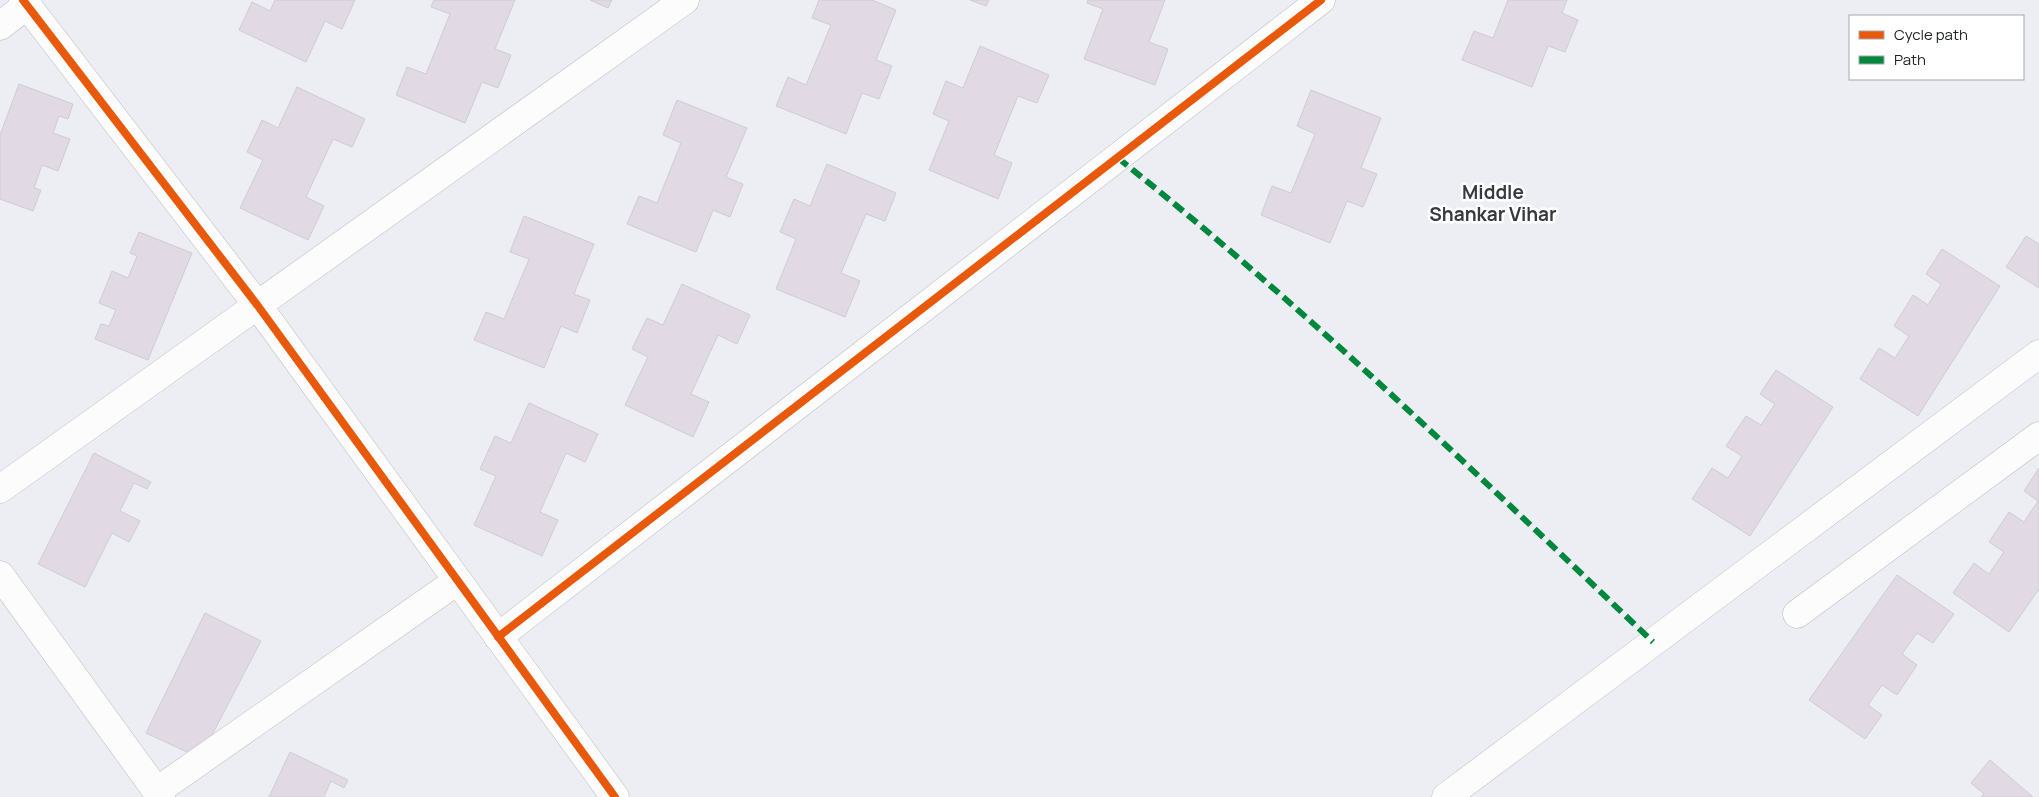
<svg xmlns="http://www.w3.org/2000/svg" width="2039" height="797" viewBox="0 0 2039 797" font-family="Manrope,sans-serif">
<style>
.building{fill:#e1d9e4;stroke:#cecdd1}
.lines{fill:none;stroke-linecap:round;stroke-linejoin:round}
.minor-casing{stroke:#bcbdc0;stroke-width:29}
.minor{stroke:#fcfcfd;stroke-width:28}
.quiet{stroke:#00873e;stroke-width:6;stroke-dasharray:12 6;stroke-linecap:butt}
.cycleway-casing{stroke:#fff;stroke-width:11}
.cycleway{stroke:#e8590c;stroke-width:8}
.labels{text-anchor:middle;stroke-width:5;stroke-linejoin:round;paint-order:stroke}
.neighbourhood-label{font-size:19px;font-weight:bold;fill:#363940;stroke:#fff}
</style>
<rect width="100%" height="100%" fill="#eceef3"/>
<g class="building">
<polygon points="275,0 355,0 342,29 325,21 306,62 239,30 252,2 270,11"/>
<polygon points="434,0 515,0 495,49 511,55 498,88 482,82 465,123 396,95 407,67 426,74 450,14 431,7"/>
<polygon points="590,0 612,0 608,8"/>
<polygon points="819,0 872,0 896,10 876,60 892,66 879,99 862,93 846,134 776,106 788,77 806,85 831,25 812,18"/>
<polygon points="970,0 989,0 986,6"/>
<polygon points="1088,0 1165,0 1149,42 1168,49 1155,85 1084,59 1103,9 1087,3"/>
<polygon points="1508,0 1567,0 1562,13 1578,20 1565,52 1548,46 1532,87 1462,60 1474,31 1493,38"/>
<polygon points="980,46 1049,75 1037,103 1018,96 994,155 1012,163 998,199 929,170 949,121 933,114 946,81 963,88"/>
<polygon points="19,84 73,104 68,119 59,116 53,133 70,139 58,171 42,165 34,188 41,190 33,211 0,199 0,135"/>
<polygon points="297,87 365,119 352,147 333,139 306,197 324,206 308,240 240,208 263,160 247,152 262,120 278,128"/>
<polygon points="1311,90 1381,118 1361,168 1377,174 1363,207 1347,201 1330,243 1261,215 1272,186 1291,193 1315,134 1297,126"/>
<polygon points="677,100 747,128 726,177 743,184 730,217 713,210 696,252 627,224 639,196 657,203 681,143 663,135"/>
<polygon points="827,164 896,193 885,221 866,214 841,273 860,281 845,317 776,289 796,239 780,232 794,199 810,206"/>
<polygon points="524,216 594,244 574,294 590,300 577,333 561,326 544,368 474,340 486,312 504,319 529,259 510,252"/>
<polygon points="139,232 192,253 148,360 95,339 101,324 109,326 116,310 99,303 112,271 128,278 137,256 130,253"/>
<polygon points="2026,236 2039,244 2039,288 2006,267"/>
<polygon points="1942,249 2000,286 1918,416 1860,379 1879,348 1895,358 1909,336 1894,326 1913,295 1928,305 1941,284 1926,274"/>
<polygon points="682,284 750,315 737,344 718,335 691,394 709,402 693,437 625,405 648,357 632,349 647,318 663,325"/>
<polygon points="1776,370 1833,407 1750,536 1692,499 1712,468 1728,478 1742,456 1726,446 1746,416 1761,425 1775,404 1760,394"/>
<polygon points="529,403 598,434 585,462 566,453 540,512 558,520 542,556 474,525 496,476 480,469 495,436 511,443"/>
<polygon points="94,453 151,482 147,489 134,483 120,511 140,521 129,542 112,533 85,587 38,564"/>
<polygon points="2039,468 2039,589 2009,632 1953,593 1974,563 1989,574 2004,552 1989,542 2009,512 2024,522 2038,501 2024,491"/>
<polygon points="1897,575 1954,614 1933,643 1917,633 1902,654 1917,665 1897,695 1882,685 1868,705 1882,715 1865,739 1809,700"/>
<polygon points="205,613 261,641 200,758 146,733"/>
<polygon points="290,752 348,780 344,788 331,781 324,797 269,797"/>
<polygon points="1990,760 2033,797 1981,797 1984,794 1971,783"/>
</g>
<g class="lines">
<defs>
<g id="minor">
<polyline points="23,0 258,306 615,797"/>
<polyline points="0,26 27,5"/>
<polyline points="0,489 685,0"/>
<polyline points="0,575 161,797"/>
<polyline points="1797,614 2039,436"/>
<polyline points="498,637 1321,0"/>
<polyline points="157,791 457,581"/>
<polyline points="1446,797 2039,354"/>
</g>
</defs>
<use href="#minor" class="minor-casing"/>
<use href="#minor" class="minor"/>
<path class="quiet" d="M 1118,158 C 1306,308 1479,476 1653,642"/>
<defs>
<g id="cycleway">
<polyline points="23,0 258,306 615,797"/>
<polyline points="498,637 1321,0"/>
</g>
</defs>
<use href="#cycleway" class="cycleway-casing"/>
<use href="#cycleway" class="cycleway"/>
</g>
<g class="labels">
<g class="neighbourhood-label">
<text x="1493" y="199">Middle<tspan x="1493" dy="22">Shankar Vihar</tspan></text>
</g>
</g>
<rect x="1849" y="15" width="175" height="65" fill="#ffffff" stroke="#a7a7a9"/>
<rect x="1859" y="31" width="25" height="8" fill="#e8590c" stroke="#a7a7a9"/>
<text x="1894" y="40" font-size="15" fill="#222427">Cycle path</text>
<rect x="1859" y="56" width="25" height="8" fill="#00873e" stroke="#a7a7a9"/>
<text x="1894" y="65" font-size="15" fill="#222427">Path</text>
</svg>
